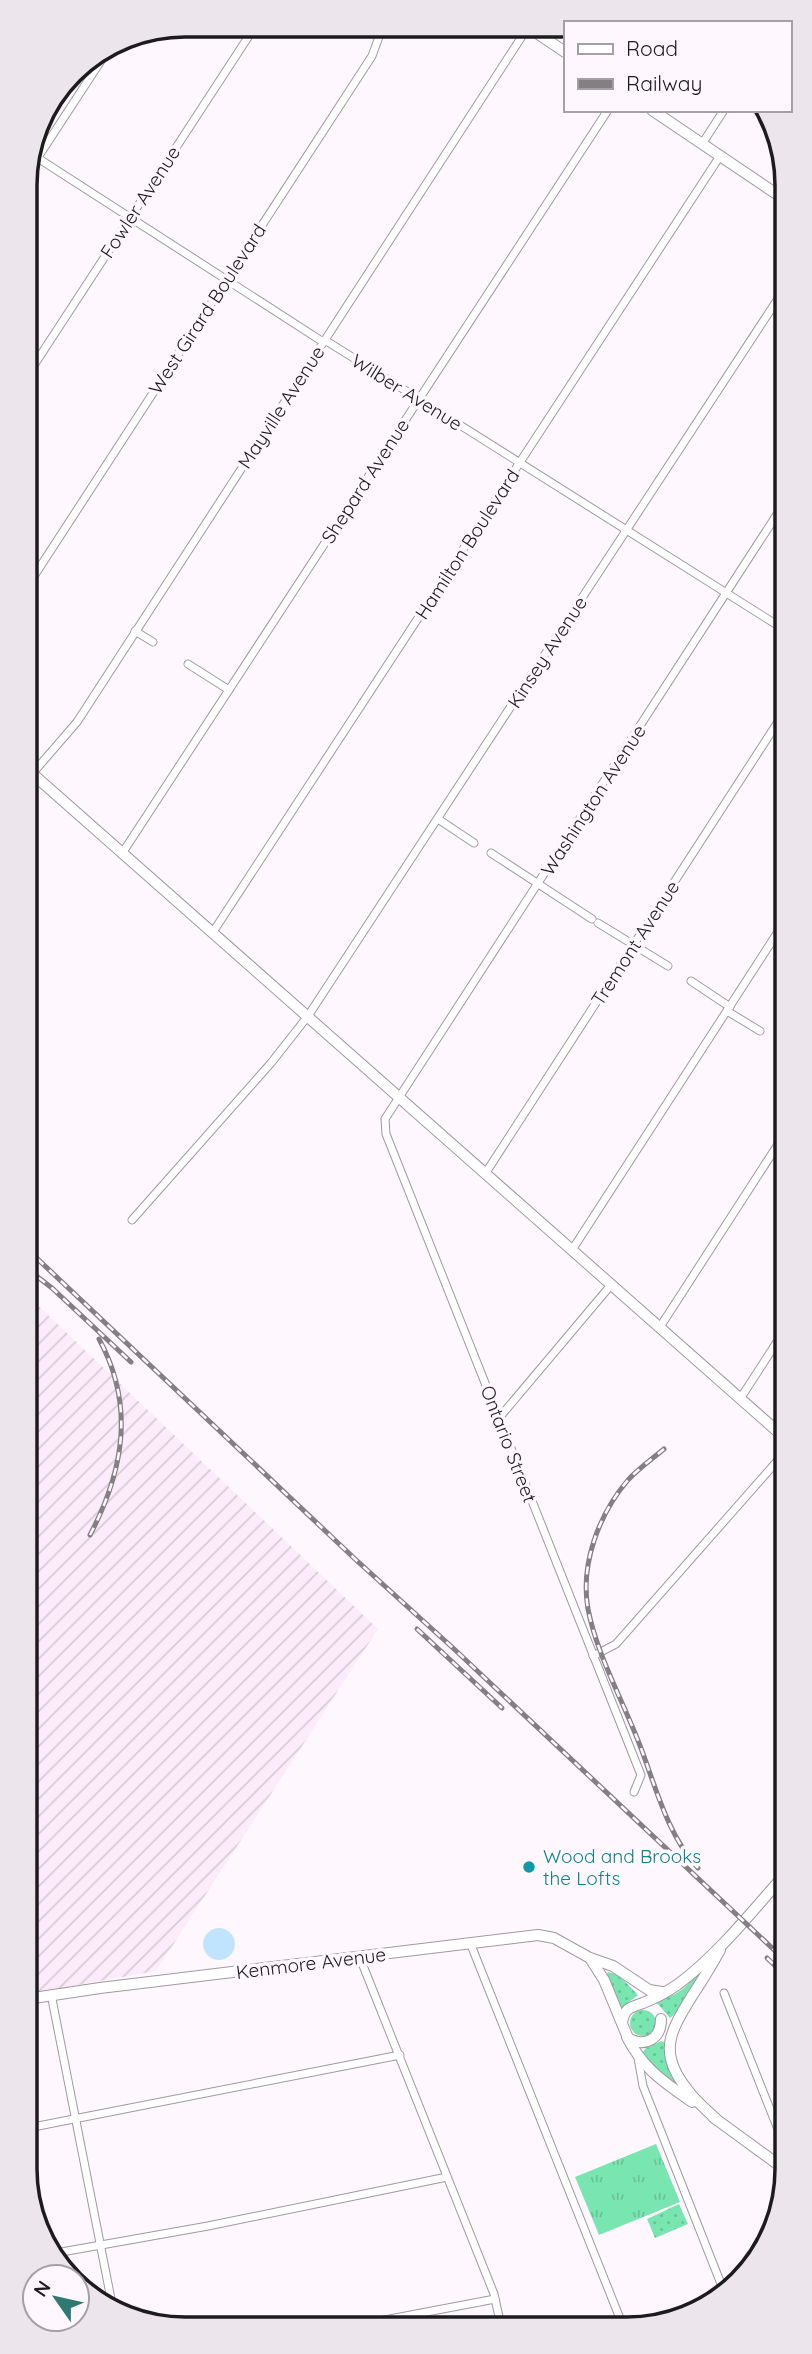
<svg xmlns="http://www.w3.org/2000/svg" width="812" height="2354" viewBox="0 0 812 2354" font-family="Quicksand,sans-serif">
<style>
.industrial{fill:url(#industrial-furrows)}
.grass{fill:url(#grass-tufts)}
.park{fill:url(#park-dots)}
.water{fill:#c0e4fd}
.lines{fill:none;stroke-linecap:round;stroke-linejoin:round}
.street-casing{stroke:#a198a0;stroke-width:9}
.secondary-casing{stroke:#a198a0;stroke-width:12}
.street{stroke:#fff;stroke-width:7}
.secondary{stroke:#fff;stroke-width:10}
.rail-casing{stroke:#837f83;stroke-width:5}
.rail{stroke:#fef8fe;stroke-width:2.5;stroke-dasharray:8;stroke-linecap:butt}
.culture-dot{fill:#0f9aa8;stroke:#fef8fe;stroke-width:2.5}
.labels{text-anchor:middle;stroke-width:7;stroke-linejoin:round;paint-order:stroke}
.street-label{font-size:19px;fill:#1e1b1e;stroke:#fef8fe}
.culture-label{font-size:19px;fill:#0d838f;stroke:#fef8fe;text-anchor:start}
.rim{fill:none;stroke:#1e1b1e;stroke-width:3.5}
</style>
<defs>
<pattern id="industrial-furrows" width="10" height="10" patternUnits="userSpaceOnUse" patternTransform="scale(1.75)"><rect width="10" height="10" fill="#fcecfb"/><path d="M-1 1l2-2M0 10L10 0M9 11l2-2" fill="none" stroke="#d8cad7"/></pattern>
<pattern id="grass-tufts" width="24" height="20" patternUnits="userSpaceOnUse" patternTransform="scale(1.75)"><rect width="24" height="20" fill="#79e5b0"/><path d="M3 7l-1-3M5 7V3M7 7l1-3M15 17l-1-3M17 17v-4M19 17l1-3" fill="none" stroke="#68c497"/></pattern>
<pattern id="park-dots" width="8" height="8" patternUnits="userSpaceOnUse" patternTransform="scale(1.75)"><rect width="8" height="8" fill="#79e5b0"/><path d="M2 2h.1M6 6h.1" fill="none" stroke="#68c497" stroke-width="1.8" stroke-linecap="round"/></pattern>
</defs>
<rect width="100%" height="100%" fill="#fef8fe"/>
<polygon class="industrial" points="26,1294 378,1629 156,1971 27,1994"/>
<polygon class="grass" points="656,2144 680,2202 599,2235 575,2177"/>
<g class="park">
<path d="M 704,1966 C 695,1983 686,2006 670,2018 L 656,2002 L 660,1998 C 680,1997 691,1981 704,1966 Z"/>
<path d="M 608,1972 C 620,1974 630,1987 638,1995 L 623,2007 L 619,2007 L 607,1974 Z"/>
<circle cx="643" cy="2023" r="13"/>
<polygon points="661,2041 664,2042 669,2069 679,2087 648,2061 643,2052 645,2049"/>
<polygon points="679,2204 688,2224 655,2238 647,2219"/>
</g>
<circle class="water" cx="219" cy="1944" r="16"/>
<g class="lines">
<defs>
<g id="street">
<polyline points="702,144 724,110"/>
<polyline points="30,153 320,340 328,342 376,372 785,630"/>
<polyline points="25,177 112,44"/>
<polyline points="25,379 256,25"/>
<polyline points="25,590 372,56 383,26"/>
<polyline points="135,631 153,642"/>
<polyline points="188,664 229,690"/>
<polyline points="26,781 77,722 528,27"/>
<polyline points="438,819 474,843"/>
<polyline points="123,852 608,110"/>
<polyline points="491,853 592,919"/>
<polyline points="598,923 668,966"/>
<polyline points="213,932 720,156"/>
<polyline points="691,981 730,1007"/>
<polyline points="727,1011 760,1031"/>
<polyline points="779,1044 786,1049"/>
<polyline points="485,1174 785,711"/>
<polyline points="132,1220 271,1063 308,1016 785,288"/>
<polyline points="572,1250 785,921"/>
<polyline points="660,1327 786,1132"/>
<polyline points="740,1399 786,1328"/>
<polyline points="499,1418 611,1285"/>
<polyline points="593,1656 616,1644 786,1451"/>
<polyline points="634,1792 641,1775 386,1134 385,1119 785,502"/>
<polyline points="471,1945 623,2326"/>
<polyline points="360,1958 494,2294 501,2326"/>
<polyline points="724,1993 787,2152"/>
<polyline points="51,1994 112,2304"/>
<polyline points="638,2058 643,2086 723,2289"/>
<polyline points="28,2128 400,2055"/>
<polyline points="56,2253 208,2226 447,2177"/>
<polyline points="353,2326 495,2299"/>
</g>
<g id="secondary">
<polyline points="528,27 565,52"/>
<polyline points="652,110 784,199"/>
<polyline points="26,768 786,1439"/>
<path d="M 590,1958 L 604,1980 L 628,2038 C 645,2048 661,2039 661,2019"/>
<polyline points="27,1999 100,1988 538,1935 554,1938 590,1958 613,1966 649,1990 662,1992"/>
<path d="M 622,2023 C 624,2008 631,2007 643,2003 C 653,1999 668,1991 677,1985 C 718,1955 753,1910 787,1872"/>
<path d="M 627,2037 C 644,2070 663,2081 692,2102"/>
<polyline points="713,2117 787,2171"/>
<path d="M 717,2120 C 707,2110 695,2101 687,2089 C 657,2052 671,2030 692,1996 C 702,1981 711,1966 720,1950"/>
</g>
</defs>
<use href="#street" class="street-casing"/>
<use href="#secondary" class="secondary-casing"/>
<use href="#street" class="street"/>
<use href="#secondary" class="secondary"/>
<defs>
<g id="rail">
<polyline points="26,1248 355,1559 453,1648 787,1962"/>
<polyline points="26,1268 52,1288 131,1362"/>
<path d="M 664,1449 C 652,1459 638,1469 628,1480 C 599,1514 580,1564 588,1609 C 597,1655 622,1699 639,1743 C 655,1784 667,1835 698,1868"/>
<path d="M 90,1535 C 124,1470 135,1405 99,1339"/>
<polyline points="417,1629 502,1708"/>
<polyline points="767,1958 787,1977"/>
</g>
</defs>
<use href="#rail" class="rail-casing"/>
<use href="#rail" class="rail"/>
</g>
<circle class="culture-dot" cx="529" cy="1867" r="7"/>
<g class="labels">
<g class="street-label">
<text transform="translate(140 202) rotate(-57)" y="7">Fowler Avenue</text>
<text transform="translate(207 309) rotate(-57)" y="7">West Girard Boulevard</text>
<text transform="translate(407 392) rotate(32)" y="7">Wilber Avenue</text>
<text transform="translate(281 407) rotate(-57)" y="7">Mayville Avenue</text>
<text transform="translate(365 481) rotate(-57)" y="7">Shepard Avenue</text>
<text transform="translate(467 544) rotate(-57)" y="7">Hamilton Boulevard</text>
<text transform="translate(547 652) rotate(-57)" y="7">Kinsey Avenue</text>
<text transform="translate(593 800) rotate(-57)" y="7">Washington Avenue</text>
<text transform="translate(635 943) rotate(-57)" y="7">Tremont Avenue</text>
<text transform="translate(509 1444) rotate(69)" y="7">Ontario Street</text>
<text transform="translate(311 1963) rotate(-7)" y="7">Kenmore Avenue</text>
</g>
<g class="culture-label">
<text x="543" y="1863">Wood and Brooks<tspan x="543" dy="22">the Lofts</tspan></text>
</g>
</g>
<path d="M0 0H812V2354H0ZM185 37H627A148 148 0 0 1 775 185V2169A148 148 0 0 1 627 2317H185A148 148 0 0 1 37 2169V185A148 148 0 0 1 185 37Z" fill="#ece6ec" fill-rule="evenodd"/>
<path class="rim" d="M185 37H627A148 148 0 0 1 775 185V2169A148 148 0 0 1 627 2317H185A148 148 0 0 1 37 2169V185A148 148 0 0 1 185 37Z"/>
<rect x="564" y="21" width="228" height="91" fill="#fef8fe" stroke="#a4a0a4" stroke-width="2"/>
<rect x="578" y="44" width="35" height="10" fill="#ffffff" stroke="#a4a0a4" stroke-width="2"/>
<text x="626" y="56" font-size="21" fill="#1e1b1e">Road</text>
<rect x="578" y="79" width="35" height="10" fill="#837f83" stroke="#a4a0a4" stroke-width="2"/>
<text x="626" y="91" font-size="21" fill="#1e1b1e">Railway</text>
<g transform="translate(56 2298) rotate(304)"><circle r="33" fill="#fef8fe" stroke="#a4a0a4" stroke-width="2"/>
<path d="M0-5L12 26L0 18L-12 26Z" fill="#307872"/>
<text y="-10" font-size="19" font-weight="bold" text-anchor="middle" fill="#1e1b1e">N</text>
</g>
</svg>
